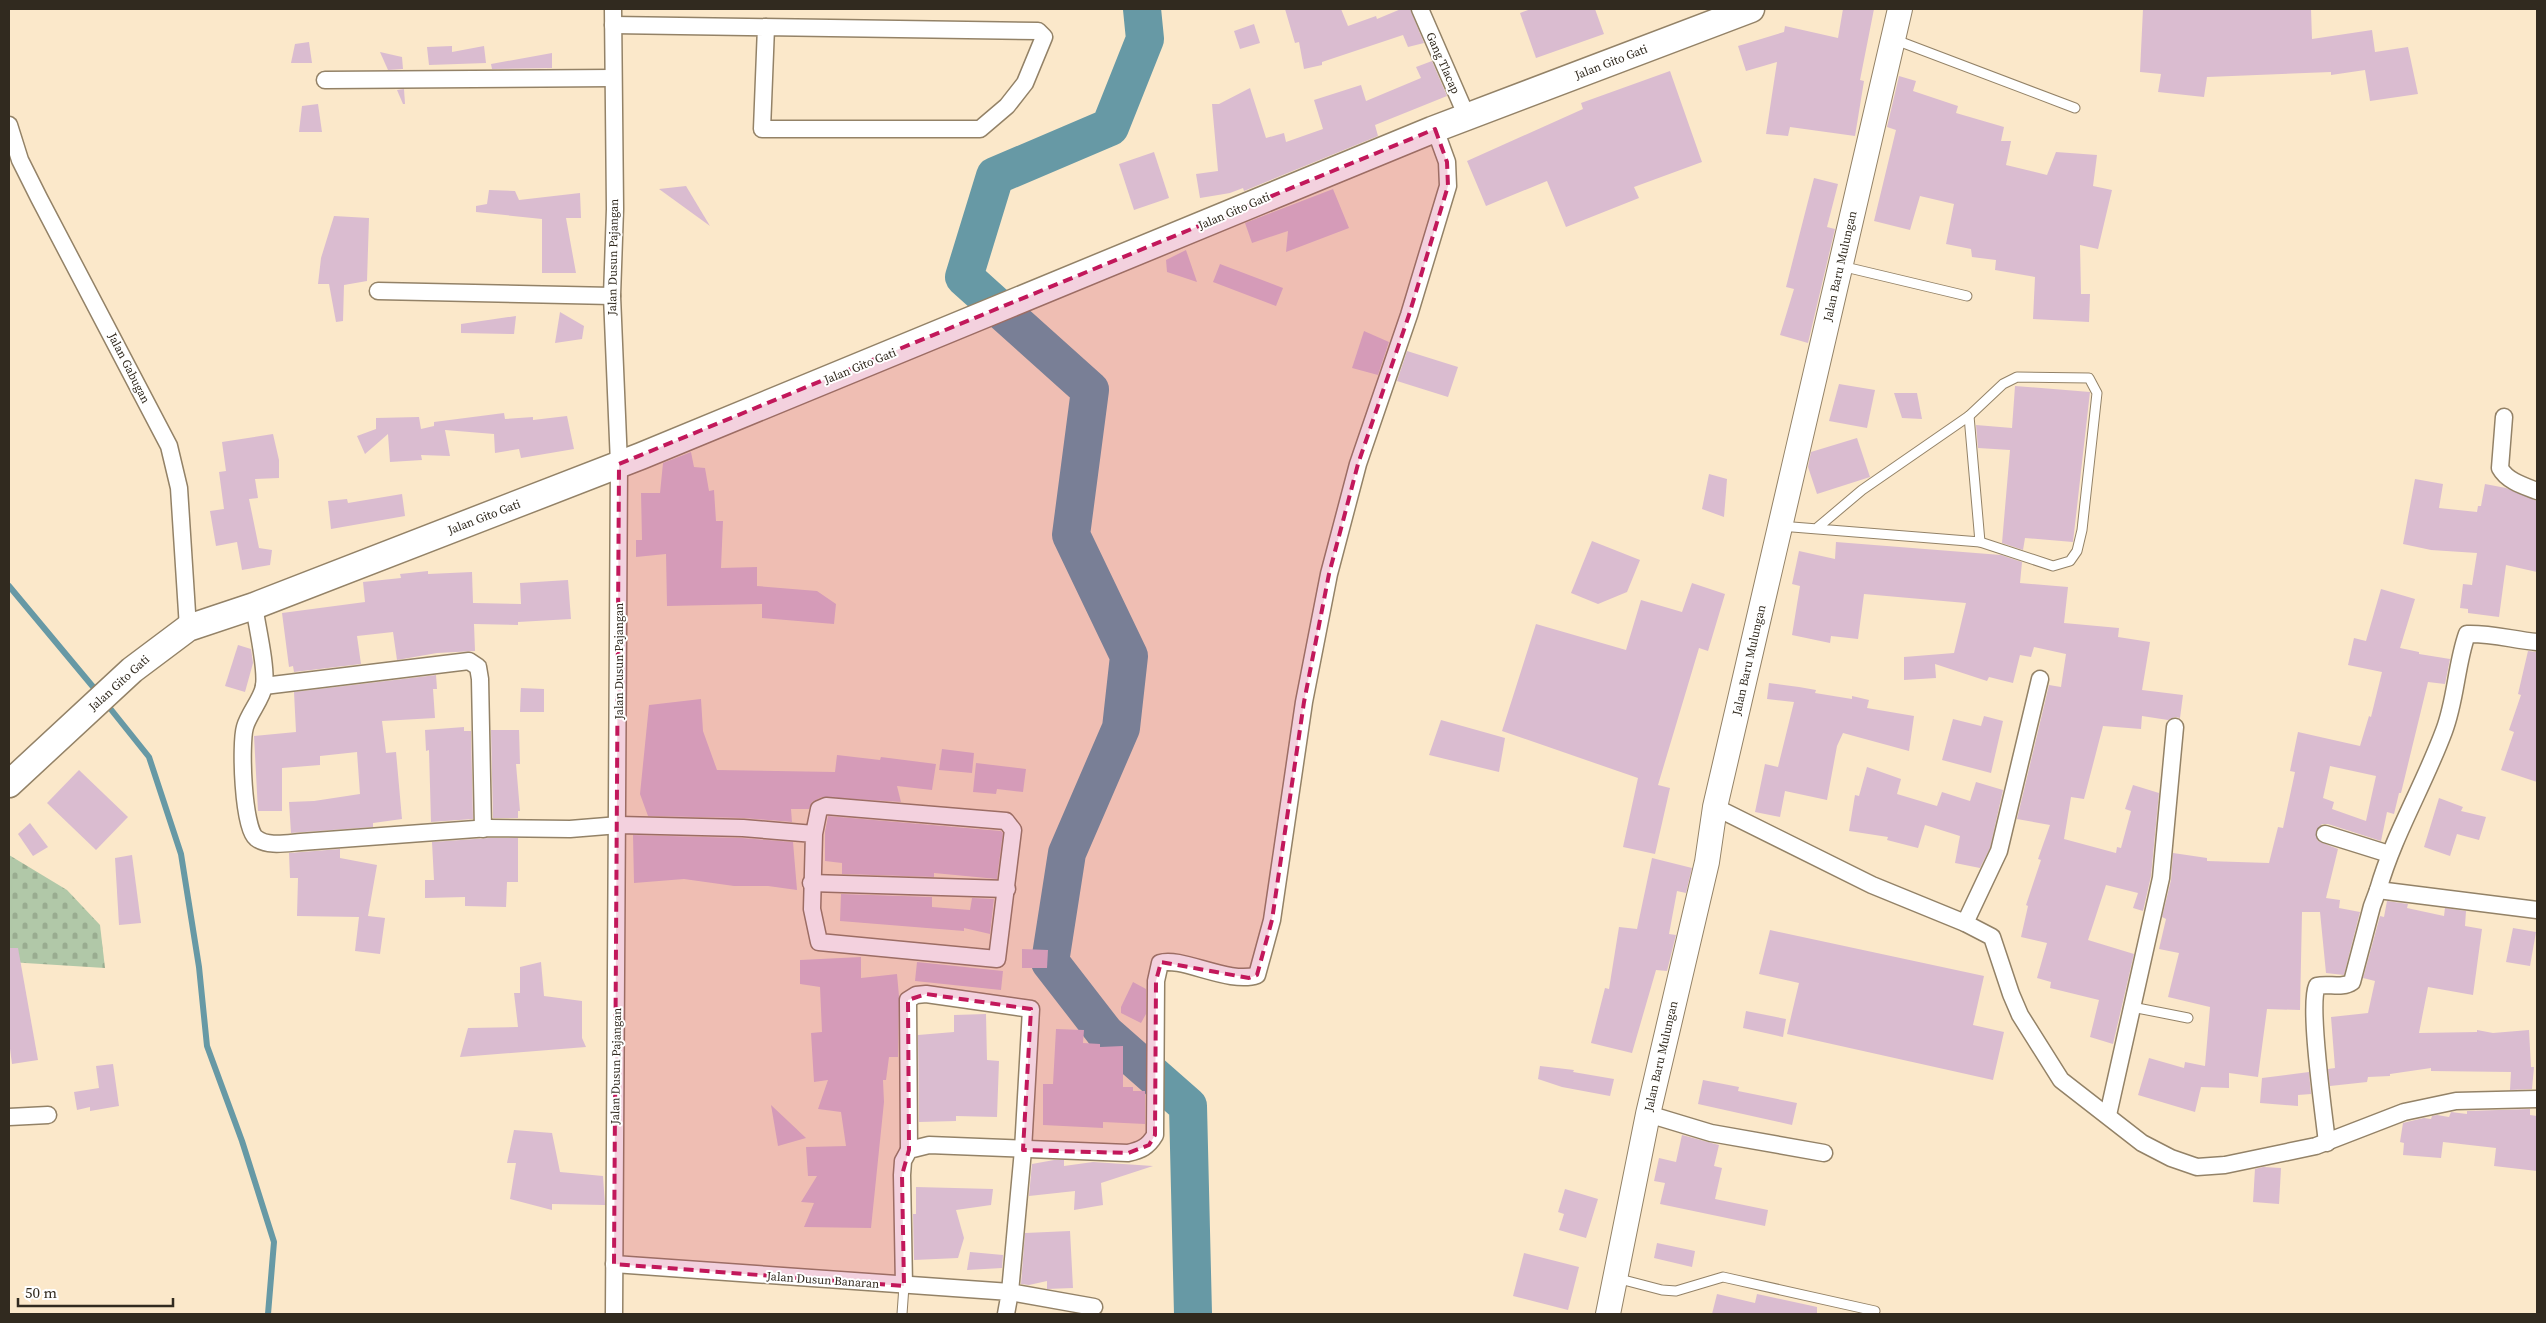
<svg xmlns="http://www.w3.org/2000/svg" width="2546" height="1323" viewBox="0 0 2546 1323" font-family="'Source Serif 4',serif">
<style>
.cemetery{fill:url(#cemetery-stones)}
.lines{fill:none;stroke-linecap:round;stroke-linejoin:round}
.stream{stroke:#6799a5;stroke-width:6}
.river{stroke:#6799a5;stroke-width:38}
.building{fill:#dabcd0;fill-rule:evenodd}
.lane-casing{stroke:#938267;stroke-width:11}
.street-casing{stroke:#938267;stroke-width:19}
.secondary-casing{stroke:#938267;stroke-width:26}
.primary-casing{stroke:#938267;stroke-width:29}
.lane{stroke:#fff;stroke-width:9}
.street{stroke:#fff;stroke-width:16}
.secondary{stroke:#fff;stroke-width:24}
.primary{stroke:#fff;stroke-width:26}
.marked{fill:#c2185b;fill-opacity:0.2;stroke:#c2185b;stroke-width:4;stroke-dasharray:10 6;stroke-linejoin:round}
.labels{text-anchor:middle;stroke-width:4;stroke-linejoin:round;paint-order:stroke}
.street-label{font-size:12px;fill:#312a1f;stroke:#fff}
</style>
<defs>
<pattern id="cemetery-stones" width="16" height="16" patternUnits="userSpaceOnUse" patternTransform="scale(1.25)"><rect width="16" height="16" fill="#b1c8a8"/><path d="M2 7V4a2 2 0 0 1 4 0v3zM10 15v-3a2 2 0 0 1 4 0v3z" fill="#99ac90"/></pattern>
</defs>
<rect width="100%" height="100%" fill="#fbe8ca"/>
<polygon class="cemetery" points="9,855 67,890 100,925 105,968 9,962"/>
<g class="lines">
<g class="stream">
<polyline points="9,586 99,694"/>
<polyline points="105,702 149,757 181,854 199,967 207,1046 242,1141 274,1242 268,1314"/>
</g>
<polyline class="river" points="1142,9 1145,39 1110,127 995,176 964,277 1090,390 1071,535 1129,656 1121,728 1067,853 1050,962 1105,1033 1188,1106 1193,1314"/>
</g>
<g class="building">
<polygon points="1285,9 1341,9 1348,26 1376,16 1377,19 1401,9 1410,9 1424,43 1408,47 1403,35 1322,62 1322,65 1304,69 1299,42 1295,43"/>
<polygon points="1531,9 1595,9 1604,34 1536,58 1520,13"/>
<polygon points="1843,9 1874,9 1860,80 1864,81 1855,136 1790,127 1788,136 1766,134 1777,62 1746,71 1738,46 1784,32 1785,26 1838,38"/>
<polygon points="2143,9 2311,9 2312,39 2372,30 2375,52 2408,47 2418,94 2370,101 2365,70 2331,75 2331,72 2207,77 2204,97 2158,92 2161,74 2140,72"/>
<polygon points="1254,24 1260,43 1240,49 1234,31"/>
<polygon points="309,42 312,63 291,63 295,44"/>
<polygon points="452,46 452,52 484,46 486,63 429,65 427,47"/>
<polygon points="380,52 402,57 403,69 388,70"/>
<polygon points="552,53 552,68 492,69 491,64"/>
<polygon points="1432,61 1447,96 1375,125 1378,136 1244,191 1243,188 1230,193 1200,198 1196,174 1218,171 1212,104 1219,104 1250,88 1266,138 1284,133 1286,142 1323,129 1314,100 1361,85 1366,101 1421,78 1416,67"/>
<polygon points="1670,71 1702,162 1634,187 1639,198 1566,227 1547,181 1486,206 1467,161 1583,109 1581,103"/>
<polygon points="1899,76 1916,81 1913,91 1958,106 1956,113 2004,127 2001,141 2011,141 2006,165 2047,175 2056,152 2097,155 2093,186 2112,190 2098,249 2080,245 2081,294 2090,294 2089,322 2033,319 2035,277 1995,270 1996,260 1972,257 1971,249 1946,244 1954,204 1920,196 1910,230 1874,221 1896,130 1887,127"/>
<polygon points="404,89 405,104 403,104 397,90"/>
<polygon points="318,104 322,132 299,132 302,106"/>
<polygon points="1154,152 1169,198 1134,210 1119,164"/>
<polygon points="1814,178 1838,184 1827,227 1835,229 1808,343 1780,335 1794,289 1786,287"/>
<polygon points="686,186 710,226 659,189"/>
<polygon points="1333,189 1349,228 1286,252 1288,231 1252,243 1245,223"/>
<polygon points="489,190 515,191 519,200 580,193 581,218 566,218 576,273 542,273 542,219 476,212 476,206 487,204"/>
<polygon points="334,216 369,218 367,281 344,285 343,321 336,322 329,284 318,284 321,258"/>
<polygon points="1186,250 1197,282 1167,272 1166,260"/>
<polygon points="1220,264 1283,288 1276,306 1213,282"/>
<polygon points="560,312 584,326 582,339 555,343"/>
<polygon points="516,316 514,334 461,333 461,324"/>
<polygon points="1364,331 1389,342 1378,375 1352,368"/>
<polygon points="1407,351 1458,367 1448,397 1397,381"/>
<polygon points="1839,384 1875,390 1867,428 1829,421"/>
<polygon points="2015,386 2090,392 2073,542 2025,538 2023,550 2002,543 2010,450 1978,448 1976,425 2012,428"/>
<polygon points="1894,393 1917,393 1922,419 1902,418"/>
<polygon points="504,413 505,419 533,417 533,420 567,416 574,449 521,458 519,449 495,453 494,434 445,430 450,456 421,455 422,460 390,462 388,434 365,454 357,436 376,429 376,418 419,417 421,429 434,426 434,422"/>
<polygon points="273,434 279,460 279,478 255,479 258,498 249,499 259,548 272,550 270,565 242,570 237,542 216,546 210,511 224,509 219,472 226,471 222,442"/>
<polygon points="1857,438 1870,477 1817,494 1808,467 1811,452"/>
<polygon points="691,452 694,467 705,468 709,491 714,490 716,521 723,521 721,568 757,567 757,586 817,591 836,604 834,624 762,618 762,604 667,606 666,554 636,557 636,540 642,540 641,493 660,493 663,463"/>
<polygon points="1709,474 1727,479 1724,517 1702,509"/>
<polygon points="2415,479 2443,484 2439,508 2477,512 2478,506 2481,506 2485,484 2506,488 2537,501 2537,572 2506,565 2499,617 2468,613 2468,609 2460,608 2463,584 2472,585 2477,553 2431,550 2403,544"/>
<polygon points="402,494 405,516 331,529 328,501 347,499 348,503"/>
<polygon points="1592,541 1640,560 1627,592 1598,604 1571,593"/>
<polygon points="1836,542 2001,555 2022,562 2020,583 2068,587 2064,623 2119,628 2118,637 2150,642 2142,690 2183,695 2180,718 2175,717 2168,720 2142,716 2141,729 2103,726 2084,799 2071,797 2064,839 2116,853 2117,847 2121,848 2131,811 2125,809 2133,785 2159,793 2151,876 2143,911 2133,908 2138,893 2106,885 2088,940 2134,954 2113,1044 2090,1037 2099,1000 2050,988 2051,982 2037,978 2047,943 2021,937 2028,906 2026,905 2041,860 2038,859 2050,825 2017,819 2049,685 2061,687 2066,654 2034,647 2031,657 2020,655 2013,683 1989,677 1987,681 1935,664 1936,678 1904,680 1904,657 1954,653 1966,603 1864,594 1858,639 1831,636 1830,643 1792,635 1800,586 1792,584 1799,551 1835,559"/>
<polygon points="428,571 428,574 472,572 473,603 521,604 520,583 568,580 571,619 518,622 518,625 474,624 475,651 437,653 397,660 393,632 357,636 361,664 294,672 293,666 289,667 282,613 365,602 363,582 401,578 400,574"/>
<polygon points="1692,583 1725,594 1708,651 1699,648 1658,785 1670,788 1655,854 1623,847 1638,778 1502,731 1536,624 1626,650 1641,600 1682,612"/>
<path d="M 2381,589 L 2415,599 L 2400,648 L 2419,652 L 2419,654 L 2450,659 L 2445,684 L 2428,682 L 2401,793 L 2399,793 L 2394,814 L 2387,812 L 2381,841 L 2328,824 L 2322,824 L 2316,831 L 2318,841 L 2338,849 L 2326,898 L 2340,900 L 2339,908 L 2360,912 L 2344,975 L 2326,973 L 2320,912 L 2302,912 L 2300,1010 L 2267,1009 L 2258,1077 L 2229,1073 L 2229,1088 L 2201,1087 L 2195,1112 L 2138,1095 L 2149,1058 L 2184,1068 L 2185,1062 L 2205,1066 L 2210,1007 L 2168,997 L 2179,953 L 2159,949 L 2166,919 L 2162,917 L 2171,880 L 2173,853 L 2207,858 L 2207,861 L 2269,863 L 2278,827 L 2283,828 L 2295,772 L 2290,771 L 2298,732 L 2360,746 L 2369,716 L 2371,717 L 2382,672 L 2348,665 L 2354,638 L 2366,641 ZM 2330,766 L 2376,776 L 2366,821 L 2332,809 L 2334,802 L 2323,798 Z"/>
<polygon points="238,645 251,649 253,663 245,692 225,686"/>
<polygon points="2528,651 2537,652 2537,782 2501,770 2514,732 2509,730 2521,695 2518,694"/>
<polygon points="436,675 437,689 433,689 435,718 382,721 386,753 396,752 402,819 373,823 373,827 291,833 289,802 314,801 360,794 357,752 320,756 320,765 282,768 282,811 258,811 254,736 296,732 294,692"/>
<polygon points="1769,683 1799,687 1816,690 1815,693 1852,699 1852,696 1869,700 1867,708 1914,716 1909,751 1843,733 1837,746 1827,800 1785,791 1780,817 1755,812 1765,764 1778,767 1794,702 1767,699"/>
<polygon points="521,688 544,689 544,712 520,712"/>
<polygon points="701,699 703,731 717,770 835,772 837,755 880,760 881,757 936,764 932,790 897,786 901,802 822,797 812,802 809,809 791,809 792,822 743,818 648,816 640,794 649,705"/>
<polygon points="1984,716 2003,721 1991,773 1942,760 1953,719 1981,726"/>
<polygon points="1441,720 1505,738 1499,772 1429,755"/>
<polygon points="464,727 464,731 471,731 473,819 431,822 429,750 426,751 425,730"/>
<polygon points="491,730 519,730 520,764 516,764 520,811 518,811 518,818 493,818"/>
<polygon points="942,749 974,753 972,773 939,770"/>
<polygon points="976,763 1026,769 1023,792 997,789 996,794 973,792"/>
<polygon points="1867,767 1901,779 1897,794 1937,806 1942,792 1970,801 1976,782 2003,790 1990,848 1980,868 1955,863 1960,836 1925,825 1918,848 1887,840 1888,837 1849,831 1855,795 1859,796"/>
<polygon points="79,770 128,817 96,850 47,803"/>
<polygon points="2439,798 2463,807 2461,811 2486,817 2479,840 2457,834 2450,856 2424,847"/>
<polygon points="828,816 1001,831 1003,833 997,879 934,873 934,877 842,874 842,863 825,861 825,832"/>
<polygon points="30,823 48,847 33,856 18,834"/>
<polygon points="633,835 742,838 793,842 797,890 768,886 734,886 684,879 634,883"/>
<polygon points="489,838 518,838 518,882 507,882 506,907 465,906 465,897 425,898 425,880 434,880 432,842"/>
<polygon points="340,849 340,858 377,865 368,916 385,918 380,954 355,951 359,917 297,916 298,878 290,878 289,853"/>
<polygon points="132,855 141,923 119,925 115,858"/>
<polygon points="1652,858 1692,868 1686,893 1677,891 1669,934 1676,935 1667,971 1656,970 1632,1053 1591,1043 1605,988 1609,989 1619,927 1637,929"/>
<polygon points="841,894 932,897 932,907 970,910 972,898 994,899 990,934 964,928 964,931 840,921"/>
<polygon points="2387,901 2408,904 2407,908 2444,916 2445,908 2466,911 2465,926 2482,929 2473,995 2428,987 2419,1033 2477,1032 2477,1030 2493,1033 2529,1030 2531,1067 2534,1067 2532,1089 2510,1090 2511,1072 2431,1071 2431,1068 2390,1074 2390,1076 2368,1077 2367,1082 2330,1086 2328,1069 2335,1068 2331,1017 2368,1013 2375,981 2363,978 2380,916 2384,917"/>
<polygon points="2513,928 2536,932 2530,966 2506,962"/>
<polygon points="1770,930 1984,976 1973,1025 2004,1032 1993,1080 1787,1034 1799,983 1759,974"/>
<polygon points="9,948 18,948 38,1060 12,1064 9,1041"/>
<polygon points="1022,949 1048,950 1047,968 1022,968"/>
<polygon points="861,957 861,978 897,974 899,996 898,1057 889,1057 886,1080 883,1080 884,1102 871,1228 804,1227 814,1203 801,1202 817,1176 808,1176 806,1147 846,1146 841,1112 818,1109 828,1080 814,1082 811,1033 822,1032 820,987 800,984 800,960"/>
<polygon points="541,962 544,996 582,1001 582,1038 586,1047 460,1057 468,1028 518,1027 514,993 520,993 520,967"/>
<polygon points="917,962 1003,971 1001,990 915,981"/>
<polygon points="1133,982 1146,989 1146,1014 1141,1023 1121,1013 1121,1007"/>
<polygon points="1746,1011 1786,1019 1783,1037 1743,1028"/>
<polygon points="986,1014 987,1060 999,1061 997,1117 956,1116 956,1121 919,1122 918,1035 954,1032 954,1015"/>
<polygon points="1056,1029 1084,1030 1083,1043 1100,1044 1100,1047 1123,1046 1123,1087 1133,1087 1133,1091 1145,1091 1145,1124 1103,1122 1103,1128 1043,1125 1043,1084 1053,1084"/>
<polygon points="113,1064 119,1106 90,1111 90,1107 77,1110 74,1092 99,1088 96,1066"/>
<polygon points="1540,1066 1574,1070 1573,1072 1614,1079 1610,1096 1562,1087 1538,1079"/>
<polygon points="2309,1072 2311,1094 2298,1095 2298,1106 2260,1103 2262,1078"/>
<polygon points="1703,1080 1739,1087 1738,1091 1797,1103 1792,1125 1698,1104"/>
<polygon points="771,1105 788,1121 806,1138 778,1146"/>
<polygon points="2530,1109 2530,1115 2537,1116 2537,1171 2494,1166 2496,1148 2443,1142 2441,1158 2403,1155 2404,1143 2400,1142 2403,1123 2407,1122 2424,1118 2431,1119 2432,1116 2437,1115 2449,1117 2451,1112 2467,1114 2467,1111"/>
<polygon points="514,1130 552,1133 560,1172 603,1176 605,1205 552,1204 552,1210 510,1199 516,1163 507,1163"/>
<polygon points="1682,1135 1719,1145 1714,1166 1722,1168 1715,1199 1768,1210 1765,1226 1660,1204 1665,1183 1654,1181 1659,1158 1676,1162"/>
<polygon points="1054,1160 1064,1160 1064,1166 1093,1162 1153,1166 1101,1183 1103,1205 1074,1210 1075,1191 1029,1196 1032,1164"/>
<polygon points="2263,1167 2281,1168 2279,1204 2253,1202 2255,1169"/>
<polygon points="916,1187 993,1189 991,1205 956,1210 964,1238 958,1258 914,1260 913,1214 916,1214"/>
<polygon points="1565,1189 1598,1199 1586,1238 1559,1230 1564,1214 1558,1212"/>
<polygon points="1070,1231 1073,1288 1047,1289 1047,1281 1029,1285 1021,1284 1025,1233"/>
<polygon points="1657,1243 1695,1251 1692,1267 1654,1258"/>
<polygon points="970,1252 1003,1255 1002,1268 967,1270"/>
<polygon points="1524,1253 1579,1267 1568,1310 1513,1296"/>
<polygon points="1717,1294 1755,1303 1757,1294 1817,1307 1817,1314 1712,1314"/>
</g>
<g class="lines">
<defs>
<g id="lane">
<polyline points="1893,39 2075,108"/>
<polyline points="1841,266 1967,296"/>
<polyline points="1969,416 1980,542"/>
<polyline points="1780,526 1980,542 2053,566 2070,561 2077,551 2082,530 2097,393 2089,378 2017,377 2003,384 1969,416 1862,490 1817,528"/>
<polyline points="2132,1007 2188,1018"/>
<polyline points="1616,1278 1662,1290 1676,1291 1723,1277 1875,1311"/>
<polyline points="902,1314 904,1286"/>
</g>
<g id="street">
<polyline points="613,9 615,209 612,296 619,464 614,1314"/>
<polyline points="1420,9 1467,117"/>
<polyline points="613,25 1038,31 1044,37 1025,83 1007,106 980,129 762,129 766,27"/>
<polyline points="325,80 613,78"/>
<polyline points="9,125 20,160 39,198 169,446 179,488 188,628"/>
<polyline points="378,291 612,296"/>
<path d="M 2504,417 L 2500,468 C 2507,481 2524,486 2537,491"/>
<path d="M 254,606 C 257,626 267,668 264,686 C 262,699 249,713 245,727 C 240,744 243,828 256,838 C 267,847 287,843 301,842 L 489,828 L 570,829 L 619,825 L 743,828 L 814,834 L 819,809 L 826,806 L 1006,821 L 1013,830 L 997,959 L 819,942 L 812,909 L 814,834"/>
<path d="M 2537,642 C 2514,640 2490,633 2467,634 C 2456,665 2456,700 2444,731 C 2424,785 2394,834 2378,890 L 2537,910"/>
<polyline points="264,686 469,661 478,667 480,679 483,829"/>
<polyline points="1715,807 1872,885 1965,923 1992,937 2011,994 2020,1015 2061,1080 2142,1143 2171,1158 2197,1167 2225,1165 2316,1146 2404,1112 2456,1101 2537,1099"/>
<polyline points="2325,834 2389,854"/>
<polyline points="811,883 1007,889"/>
<polyline points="1965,923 1999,851 2040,679"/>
<polyline points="1648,1114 1711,1133 1824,1153"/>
<polyline points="2108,1115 2161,878 2175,727"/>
<polyline points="9,1117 48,1115"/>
<path d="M 2327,1143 C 2324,1114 2308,1006 2317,986 C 2328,983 2342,989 2352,982 L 2372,906 L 2378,890"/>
<polyline points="909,1150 908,1000 916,995 926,994 1031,1009 1023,1150 1010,1292 1094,1307"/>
<polyline points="614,1264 1010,1292 1006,1314"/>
<path d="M 904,1286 L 902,1175 L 903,1161 L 909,1150 L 929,1145 L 1128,1153 C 1141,1150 1148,1147 1155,1135 L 1156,981 L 1160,963 C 1181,956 1230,985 1257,975 L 1272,920 L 1304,702 L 1329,574 L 1358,464 L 1409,315 L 1448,186 L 1447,162 L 1435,129"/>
</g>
<polyline id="secondary" points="1608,1314 1648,1114 1707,862 1715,807 1900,9"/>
<polyline id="primary" points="9,784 132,670 188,628 254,606 641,456 1432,130 1751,9"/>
</defs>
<use href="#lane" class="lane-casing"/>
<use href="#street" class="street-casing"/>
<use href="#secondary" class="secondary-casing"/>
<use href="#primary" class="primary-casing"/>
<use href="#lane" class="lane"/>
<use href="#street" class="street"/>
<use href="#secondary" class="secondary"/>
<use href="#primary" class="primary"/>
</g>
<path class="marked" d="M 1435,129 L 1447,162 L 1448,186 L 1409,315 L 1358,464 L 1329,574 L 1304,702 L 1272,920 L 1257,975 L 1249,978 L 1161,962 L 1156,981 L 1155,1135 L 1149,1145 L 1128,1153 L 1023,1150 L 1031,1009 L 926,994 L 908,1000 L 909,1150 L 902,1175 L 904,1286 L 614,1264 L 619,464 Z"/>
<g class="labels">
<g class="street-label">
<text transform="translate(1611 62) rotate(-21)" y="4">Jalan Gito Gati</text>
<text transform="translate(1443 63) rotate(66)" y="4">Gang Tlacap</text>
<text transform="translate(1234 211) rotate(-23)" y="4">Jalan Gito Gati</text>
<text transform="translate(613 257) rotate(-89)" y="4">Jalan Dusun Pajangan</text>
<text transform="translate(1840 266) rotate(-77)" y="4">Jalan Baru Mulungan</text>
<text transform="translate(860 366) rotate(-22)" y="4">Jalan Gito Gati</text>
<text transform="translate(129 368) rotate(63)" y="4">Jalan Gabugan</text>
<text transform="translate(484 517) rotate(-21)" y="4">Jalan Gito Gati</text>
<text transform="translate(1749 660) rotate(-77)" y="4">Jalan Baru Mulungan</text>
<text transform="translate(619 661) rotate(-90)" y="4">Jalan Dusun Pajangan</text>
<text transform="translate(119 683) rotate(-42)" y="4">Jalan Gito Gati</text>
<text transform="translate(1661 1056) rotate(-77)" y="4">Jalan Baru Mulungan</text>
<text transform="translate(616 1066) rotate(-89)" y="4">Jalan Dusun Pajangan</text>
<text transform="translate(823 1280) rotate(4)" y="4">Jalan Dusun Banaran</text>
</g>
</g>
<rect width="2546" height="1323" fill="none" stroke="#312a1f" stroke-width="20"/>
<path d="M18 1298v8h155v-8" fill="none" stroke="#312a1f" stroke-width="2.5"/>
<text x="25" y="1298" font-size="15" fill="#312a1f" stroke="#ffffff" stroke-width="4" paint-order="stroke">50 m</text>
</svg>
